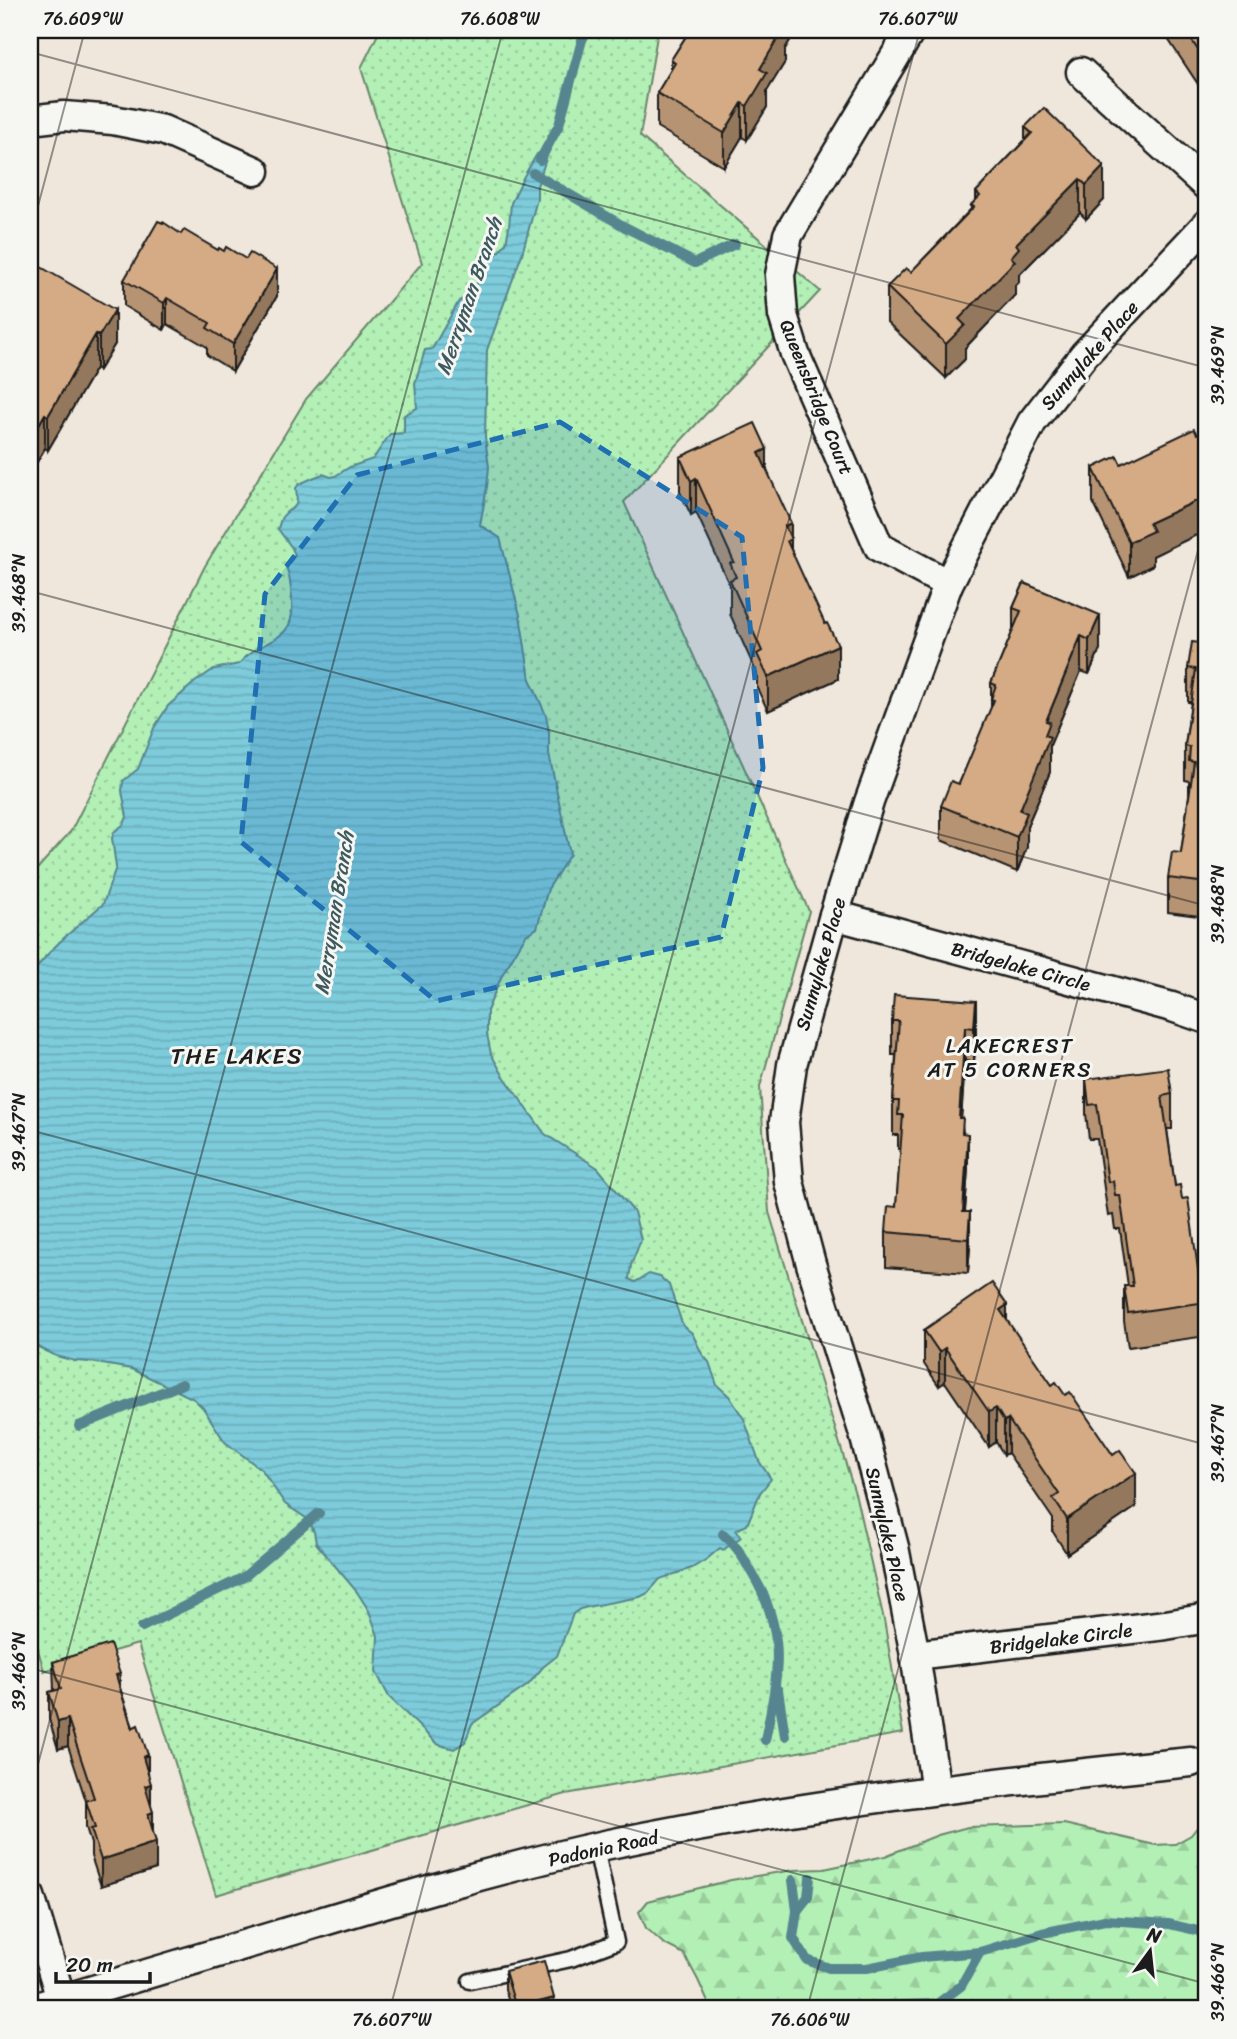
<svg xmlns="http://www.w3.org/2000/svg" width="1237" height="2039" viewBox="0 0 1237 2039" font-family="Sriracha,sans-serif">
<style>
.grass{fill:url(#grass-dots);stroke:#688669;stroke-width:2}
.forest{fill:url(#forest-firs);stroke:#688669;stroke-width:2}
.water{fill:url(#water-rules);stroke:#56858f;stroke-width:2}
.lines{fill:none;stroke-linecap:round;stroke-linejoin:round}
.stream{stroke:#56858f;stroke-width:10}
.lane-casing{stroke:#1c1c1c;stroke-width:19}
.street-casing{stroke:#1c1c1c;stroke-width:33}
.lane{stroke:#f6f6f2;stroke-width:14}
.street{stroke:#f6f6f2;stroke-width:28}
.wall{fill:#b69372;stroke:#1c1c1c;stroke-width:2}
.shaded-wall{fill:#94785d;stroke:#1c1c1c;stroke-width:2}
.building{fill:#d4ab85;stroke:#1c1c1c;stroke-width:2}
.marked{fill:#1f6fb2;fill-opacity:0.2;stroke:#1f6fb2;stroke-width:5;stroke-dasharray:14 9;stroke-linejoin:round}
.ticks{fill:none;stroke:#1c1c1c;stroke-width:2;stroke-opacity:0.45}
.labels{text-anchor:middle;stroke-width:6;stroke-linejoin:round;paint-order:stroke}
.street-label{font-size:19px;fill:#1c1c1c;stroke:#f6f6f2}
.water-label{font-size:21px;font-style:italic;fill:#3e595f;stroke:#f6f6f2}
.neighbourhood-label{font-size:21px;letter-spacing:2px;fill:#1c1c1c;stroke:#f6f6f2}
.quarter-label{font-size:23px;letter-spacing:2px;fill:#1c1c1c;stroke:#f6f6f2}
.neatline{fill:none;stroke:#1c1c1c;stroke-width:2.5}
.ticks-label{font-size:18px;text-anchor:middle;fill:#1c1c1c}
</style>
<defs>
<pattern id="grass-dots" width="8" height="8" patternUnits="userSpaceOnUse" patternTransform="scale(1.75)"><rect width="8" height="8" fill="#b3f0b6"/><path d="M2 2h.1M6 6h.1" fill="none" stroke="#99cd9c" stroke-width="1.8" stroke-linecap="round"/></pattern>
<pattern id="forest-firs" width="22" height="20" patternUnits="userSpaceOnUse" patternTransform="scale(1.75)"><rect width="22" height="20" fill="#b3f0b6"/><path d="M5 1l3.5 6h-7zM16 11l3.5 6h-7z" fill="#99cd9c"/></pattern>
<pattern id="water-rules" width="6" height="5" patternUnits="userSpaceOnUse" patternTransform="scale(1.75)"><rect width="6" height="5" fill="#7dcbdb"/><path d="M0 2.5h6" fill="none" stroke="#6baebb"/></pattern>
</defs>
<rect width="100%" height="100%" fill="#efe7dc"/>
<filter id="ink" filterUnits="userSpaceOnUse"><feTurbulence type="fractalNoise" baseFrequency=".0143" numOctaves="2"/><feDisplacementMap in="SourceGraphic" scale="14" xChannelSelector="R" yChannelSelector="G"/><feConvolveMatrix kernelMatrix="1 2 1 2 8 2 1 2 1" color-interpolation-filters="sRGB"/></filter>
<g filter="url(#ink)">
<polygon class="grass" points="380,30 658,30 640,136 820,291 624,502 809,911 760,1087 769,1212 856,1497 884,1620 903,1733 566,1794 216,1895 138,1644 44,1671 30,1621 30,877 71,831 205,566 306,399 422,263 361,68"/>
<polygon class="forest" points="1207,1815 1207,2009 711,2009 698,1980 684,1954 664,1944 646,1928 639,1912 648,1901 731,1880 794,1870 824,1869 885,1856 938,1835 968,1827 1064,1824 1155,1845 1175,1844 1191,1835"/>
<path class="water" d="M 547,149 L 549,150 L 537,186 L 537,199 L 522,254 L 487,350 L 485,437 L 489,467 L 487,487 L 480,525 L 500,538 L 520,615 L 530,679 L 546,715 L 549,732 L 549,754 L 570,854 L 548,889 L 537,928 L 526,935 L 502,975 L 487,1011 L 487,1034 L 491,1054 L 503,1075 L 545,1134 L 598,1168 L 634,1212 L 641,1240 L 631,1265 L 629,1279 L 635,1282 L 649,1274 L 660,1277 L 669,1285 L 683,1326 L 692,1333 L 702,1354 L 709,1362 L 717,1385 L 729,1396 L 744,1419 L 759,1461 L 771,1479 L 760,1493 L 747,1525 L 736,1530 L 741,1537 L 723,1550 L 720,1548 L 707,1559 L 692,1568 L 660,1579 L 648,1593 L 640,1597 L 592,1606 L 580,1609 L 573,1614 L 557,1656 L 543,1667 L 528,1685 L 472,1724 L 465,1742 L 454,1749 L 437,1744 L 389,1697 L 376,1672 L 378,1636 L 369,1611 L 357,1592 L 316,1543 L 314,1532 L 309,1520 L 285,1504 L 262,1470 L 225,1442 L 203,1408 L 194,1399 L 132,1369 L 90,1362 L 75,1361 L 56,1356 L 30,1343 L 30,978 C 47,949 78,926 103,904 L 116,867 L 112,838 L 114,832 L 124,824 L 127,817 L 122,791 L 123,781 L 138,769 L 154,728 L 168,706 L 195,682 L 214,669 L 239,664 C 261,636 296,646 292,601 C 291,590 291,577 286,567 L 295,555 L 292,548 L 278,529 C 279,525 280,521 282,517 C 293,502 299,515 296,488 L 299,484 L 315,477 L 323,474 L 331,477 L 335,476 L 350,467 L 373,459 L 390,434 L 404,433 L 404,415 L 417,408 L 415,383 L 425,350 L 432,349 L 459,301 L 470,295 L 489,263 L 506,243 L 509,227 L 511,203 L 524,176 L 537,154 Z"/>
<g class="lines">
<g class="stream">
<polyline points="540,160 559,125 582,40 587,30"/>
<polyline points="533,173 625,227 695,263 735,244"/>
<polyline points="79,1426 182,1384"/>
<path d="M 723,1534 C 737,1545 743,1558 752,1573 C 788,1633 778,1676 765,1740"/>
<polyline points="142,1627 244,1577 319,1513"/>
<polyline points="778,1690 785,1736"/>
<polyline points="793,1880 797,1911 793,1938 807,1960 829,1968 867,1968 922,1957 980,1952 1042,1933 1105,1920 1169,1924 1207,1933"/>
<polyline points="797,1911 808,1897 810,1878"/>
<polyline points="865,2009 871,2006 937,2004 961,1986 980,1952"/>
</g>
<defs>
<polyline id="lane" points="470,1981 571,1959 616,1942 596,1848"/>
<g id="street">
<polyline points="911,30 788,235 780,275 783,315 795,354 879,547 948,584"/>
<polyline points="1081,72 1207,186"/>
<polyline points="30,120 64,116 113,120 163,130 255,171"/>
<polyline points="834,915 1172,1007 1207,1019"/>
<polyline points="915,1655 1166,1625 1202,1619 1207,1616"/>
<polyline points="936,1790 915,1655 894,1547 864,1434 811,1264 789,1182 784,1122 792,1065 834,915 869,802 948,584 1032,422 1084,355 1207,224"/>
<polyline points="30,1896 64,2009"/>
<path d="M 30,2009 C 118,1982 206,1956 294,1930 C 396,1899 500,1868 605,1845 C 798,1804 994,1782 1191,1762"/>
</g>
</defs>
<use href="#lane" class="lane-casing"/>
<use href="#street" class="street-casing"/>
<use href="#lane" class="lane"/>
<use href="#street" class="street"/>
</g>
<g class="wall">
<polygon points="688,30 796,30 785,49 785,62 767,91 767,107 747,140 742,137 724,167 657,127 657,93 671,70 671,60 688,33"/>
<polygon points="1162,30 1207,30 1207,78 1198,84"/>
<polygon points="1025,127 1104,200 1086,219 1080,213 1019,275 1019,282 1015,286 1015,295 965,348 965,359 946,378 887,322 887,287 911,272 971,209 971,205 976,200 976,192 1025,140"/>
<polygon points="181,234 277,296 233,371 207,355 207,347 167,324 164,330 124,306 124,280"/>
<polygon points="30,286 115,344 99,370 96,368 48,450 45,448 30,474"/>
<polygon points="680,457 767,471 791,549 838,679 768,711 757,688 757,674 730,614 730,586 696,512 691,515 680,492"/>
<polygon points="1093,468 1153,556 1153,565 1129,577 1093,502"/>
<polygon points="1024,583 1100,649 1089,674 1081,671 1050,745 1050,772 1027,826 1027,847 1017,872 941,840 941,806 959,784 991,710 991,683 1013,631 1013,608"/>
<polygon points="1207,644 1207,917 1168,912 1168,878 1181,853 1189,795 1189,781 1185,780 1185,746 1191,702 1188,702 1188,668"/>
<polygon points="976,1001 976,1035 974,1062 965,1061 961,1118 968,1168 965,1212 970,1246 968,1273 886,1267 886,1232 896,1207 901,1149 898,1149 898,1135 893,1135 893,1101 896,1055 892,1055 892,1021"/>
<polygon points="1086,1079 1172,1094 1172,1129 1167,1129 1175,1186 1182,1199 1199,1276 1207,1282 1207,1336 1128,1347 1124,1321 1124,1286 1128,1286 1120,1229 1115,1229 1113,1215 1108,1216 1097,1139 1089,1139 1086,1114"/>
<polygon points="1007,1321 1136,1507 1067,1554 1053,1532 1053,1519 1008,1453 1004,1455 996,1442 989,1447 945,1382 939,1386 924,1364 924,1330"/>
<polygon points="53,1662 120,1688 148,1772 156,1869 101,1886 91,1856 91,1844 86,1827 86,1801 68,1746 58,1749 49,1719 49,1692 54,1691"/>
<polygon points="505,1971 554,2009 511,2009 505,1989"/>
</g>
<g class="shaded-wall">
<polygon points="779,30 796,30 785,49 785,62 767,91 767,107 747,140 747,106 760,69"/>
<polygon points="1207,44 1207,78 1198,84 1198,50"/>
<polygon points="742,103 742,137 724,167 724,133"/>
<polygon points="1104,166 1104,200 1086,219 1086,185"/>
<polygon points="1080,179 1080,213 1019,275 1019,282 1015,286 1015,295 965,348 965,359 946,378 946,344 959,319 1016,244"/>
<polygon points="277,269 277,296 233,371 233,344"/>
<polygon points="167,298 167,324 164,330 164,303"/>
<polygon points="115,310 115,344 99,370 99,336"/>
<polygon points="96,334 96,368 48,450 48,416"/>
<polygon points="45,414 45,448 30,474 30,440"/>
<polygon points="767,449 767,484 759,453"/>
<polygon points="696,478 696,512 691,515 691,481"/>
<polygon points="1207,496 1207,530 1153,556 1153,565 1129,577 1129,542 1149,523"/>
<polygon points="791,523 791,573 785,526"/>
<polygon points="1100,615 1100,649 1089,674 1089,640"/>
<polygon points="1081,636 1081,671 1050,745 1050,772 1027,826 1027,847 1017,872 1017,837 1020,810 1045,735 1046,721"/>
<polygon points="838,645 838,679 768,711 768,677"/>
<polygon points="976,1001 976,1035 974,1062 974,1028"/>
<polygon points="965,1027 965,1061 959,1152 959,1118"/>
<polygon points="968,1134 968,1168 963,1238 963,1212"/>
<polygon points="970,1212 970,1246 968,1273 968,1239"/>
<polygon points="1007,1305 1007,1339 1000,1310"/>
<polygon points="945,1348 945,1382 939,1386 939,1352"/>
<polygon points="996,1408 996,1442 989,1447 989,1412"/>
<polygon points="1008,1419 1008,1453 1004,1455 1004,1421"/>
<polygon points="1136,1473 1136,1507 1067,1554 1067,1519"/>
<polygon points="120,1674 120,1701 116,1675"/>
<polygon points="68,1719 68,1746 58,1749 58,1722"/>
<polygon points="148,1755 148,1782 143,1757"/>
<polygon points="151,1784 151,1810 145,1786"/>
<polygon points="153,1812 153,1839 148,1814"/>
<polygon points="156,1842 156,1869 101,1886 101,1860"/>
<polygon points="554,1998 554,2009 516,2009 516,2008"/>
</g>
<g class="building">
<polygon points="690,30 783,30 760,69 767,73 747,106 742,103 724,133 657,93 675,63 671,60"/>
<polygon points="1185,30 1207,30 1207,44 1198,50"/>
<polygon points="1044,108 1104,166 1086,185 1080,179 1016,244 1019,248 1011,257 1015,261 959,319 965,325 946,344 887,287 906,268 911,272 974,207 971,205 980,196 976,192 1032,133 1025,127"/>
<polygon points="158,221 163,223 163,222 181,234 184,230 218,250 219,248 224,251 226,247 246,259 250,253 277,269 233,344 207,328 210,323 167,298 164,303 124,280"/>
<polygon points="41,267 115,310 99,336 96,334 48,416 45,414 30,440 30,297 31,296 30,295 30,286"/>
<polygon points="755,423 767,449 759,453 791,523 785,526 791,539 787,541 825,624 827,623 838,645 768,677 757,654 762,651 730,580 736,577 730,563 734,562 696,478 691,481 680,457"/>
<polygon points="1194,429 1197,434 1207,429 1207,496 1149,523 1153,531 1129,542 1093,468 1117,456 1121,464"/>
<polygon points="1024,583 1100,615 1089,640 1081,636 1046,721 1050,722 1045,735 1050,737 1020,810 1027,813 1017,837 941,806 951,781 959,784 994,700 991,699 996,685 991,683 1021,611 1013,608"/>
<polygon points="1192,642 1207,644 1207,883 1168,878 1172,852 1181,853 1194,762 1189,761 1190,747 1185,746 1196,669 1188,668"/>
<polygon points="894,995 976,1001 974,1028 965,1027 959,1118 963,1118 962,1133 968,1134 963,1212 970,1212 968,1239 886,1232 888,1206 896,1207 903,1115 898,1115 899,1101 893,1101 899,1021 892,1021"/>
<polygon points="1168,1068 1172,1094 1162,1096 1175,1186 1180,1185 1182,1199 1188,1198 1199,1276 1206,1275 1207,1302 1128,1313 1124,1286 1133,1286 1120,1195 1115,1195 1113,1181 1108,1182 1097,1104 1089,1105 1086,1079"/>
<polygon points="992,1283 1007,1305 1000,1310 1052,1385 1056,1382 1065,1395 1070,1392 1113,1455 1120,1450 1136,1473 1067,1519 1053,1498 1059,1494 1008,1419 1004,1421 996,1408 989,1412 945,1348 939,1352 924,1330"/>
<polygon points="110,1644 120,1674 116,1675 132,1728 138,1725 148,1755 143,1757 151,1784 145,1786 153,1812 148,1814 156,1842 101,1860 91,1829 95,1828 86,1801 94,1798 68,1719 58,1722 49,1692 61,1689 53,1662"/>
<polygon points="544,1961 554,1998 516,2008 505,1971"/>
</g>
</g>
<path class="marked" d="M 560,422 L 742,537 L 763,768 L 721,937 L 436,1001 L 241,842 L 265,594 L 357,475 Z"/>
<path class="ticks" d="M 30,52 L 1207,368M 30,236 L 85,30M 30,591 L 1207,906M 30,1130 L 1207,1445M 30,1668 L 1207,1984M 30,1794 L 503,30M 390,2009 L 920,30M 807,2009 L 1207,517"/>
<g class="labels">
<g class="street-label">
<text transform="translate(1089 355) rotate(-49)" y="7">Sunnylake Place</text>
<text transform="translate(817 397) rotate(68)" y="7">Queensbridge Court</text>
<text transform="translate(820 964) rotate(-74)" y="7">Sunnylake Place</text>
<text transform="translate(1021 966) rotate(15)" y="7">Bridgelake Circle</text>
<text transform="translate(888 1534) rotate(77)" y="7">Sunnylake Place</text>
<text transform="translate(1061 1638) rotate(-7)" y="7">Bridgelake Circle</text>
<text transform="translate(603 1848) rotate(-12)" y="7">Padonia Road</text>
</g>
<g class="water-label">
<text transform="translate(469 296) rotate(-71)" y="7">Merryman Branch</text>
<text transform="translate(334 913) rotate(-81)" y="7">Merryman Branch</text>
</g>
<g class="neighbourhood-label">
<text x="1010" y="1053">LAKECREST<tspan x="1010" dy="24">AT 5 CORNERS</tspan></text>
</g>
<g class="quarter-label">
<text x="237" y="1064">THE LAKES</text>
</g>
</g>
<rect width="1237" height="2039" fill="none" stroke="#f6f6f2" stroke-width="77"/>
<g transform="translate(1150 1951) rotate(15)" stroke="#f6f6f2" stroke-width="5" paint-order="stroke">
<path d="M0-5L12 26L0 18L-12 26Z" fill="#1c1c1c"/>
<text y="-10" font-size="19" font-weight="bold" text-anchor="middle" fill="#1c1c1c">N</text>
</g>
<path d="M56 1972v10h94v-10" fill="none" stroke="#1c1c1c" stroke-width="3.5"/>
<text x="66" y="1972" font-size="21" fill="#1c1c1c" stroke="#f6f6f2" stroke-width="5" paint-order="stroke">20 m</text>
<rect x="38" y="38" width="1160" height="1962" class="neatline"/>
<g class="ticks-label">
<text x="83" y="25">76.609°W</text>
<text x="500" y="25">76.608°W</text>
<text x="918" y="25">76.607°W</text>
<text transform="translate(1218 365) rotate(-90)" y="6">39.469°N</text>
<text transform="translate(19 593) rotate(-90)" y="6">39.468°N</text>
<text transform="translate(1218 904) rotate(-90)" y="6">39.468°N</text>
<text transform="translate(19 1132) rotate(-90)" y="6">39.467°N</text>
<text transform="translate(1218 1443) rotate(-90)" y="6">39.467°N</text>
<text transform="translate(19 1671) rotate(-90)" y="6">39.466°N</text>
<text transform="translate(1218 1982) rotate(-90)" y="6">39.466°N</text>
<text x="392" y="2026">76.607°W</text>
<text x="810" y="2026">76.606°W</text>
</g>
</svg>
